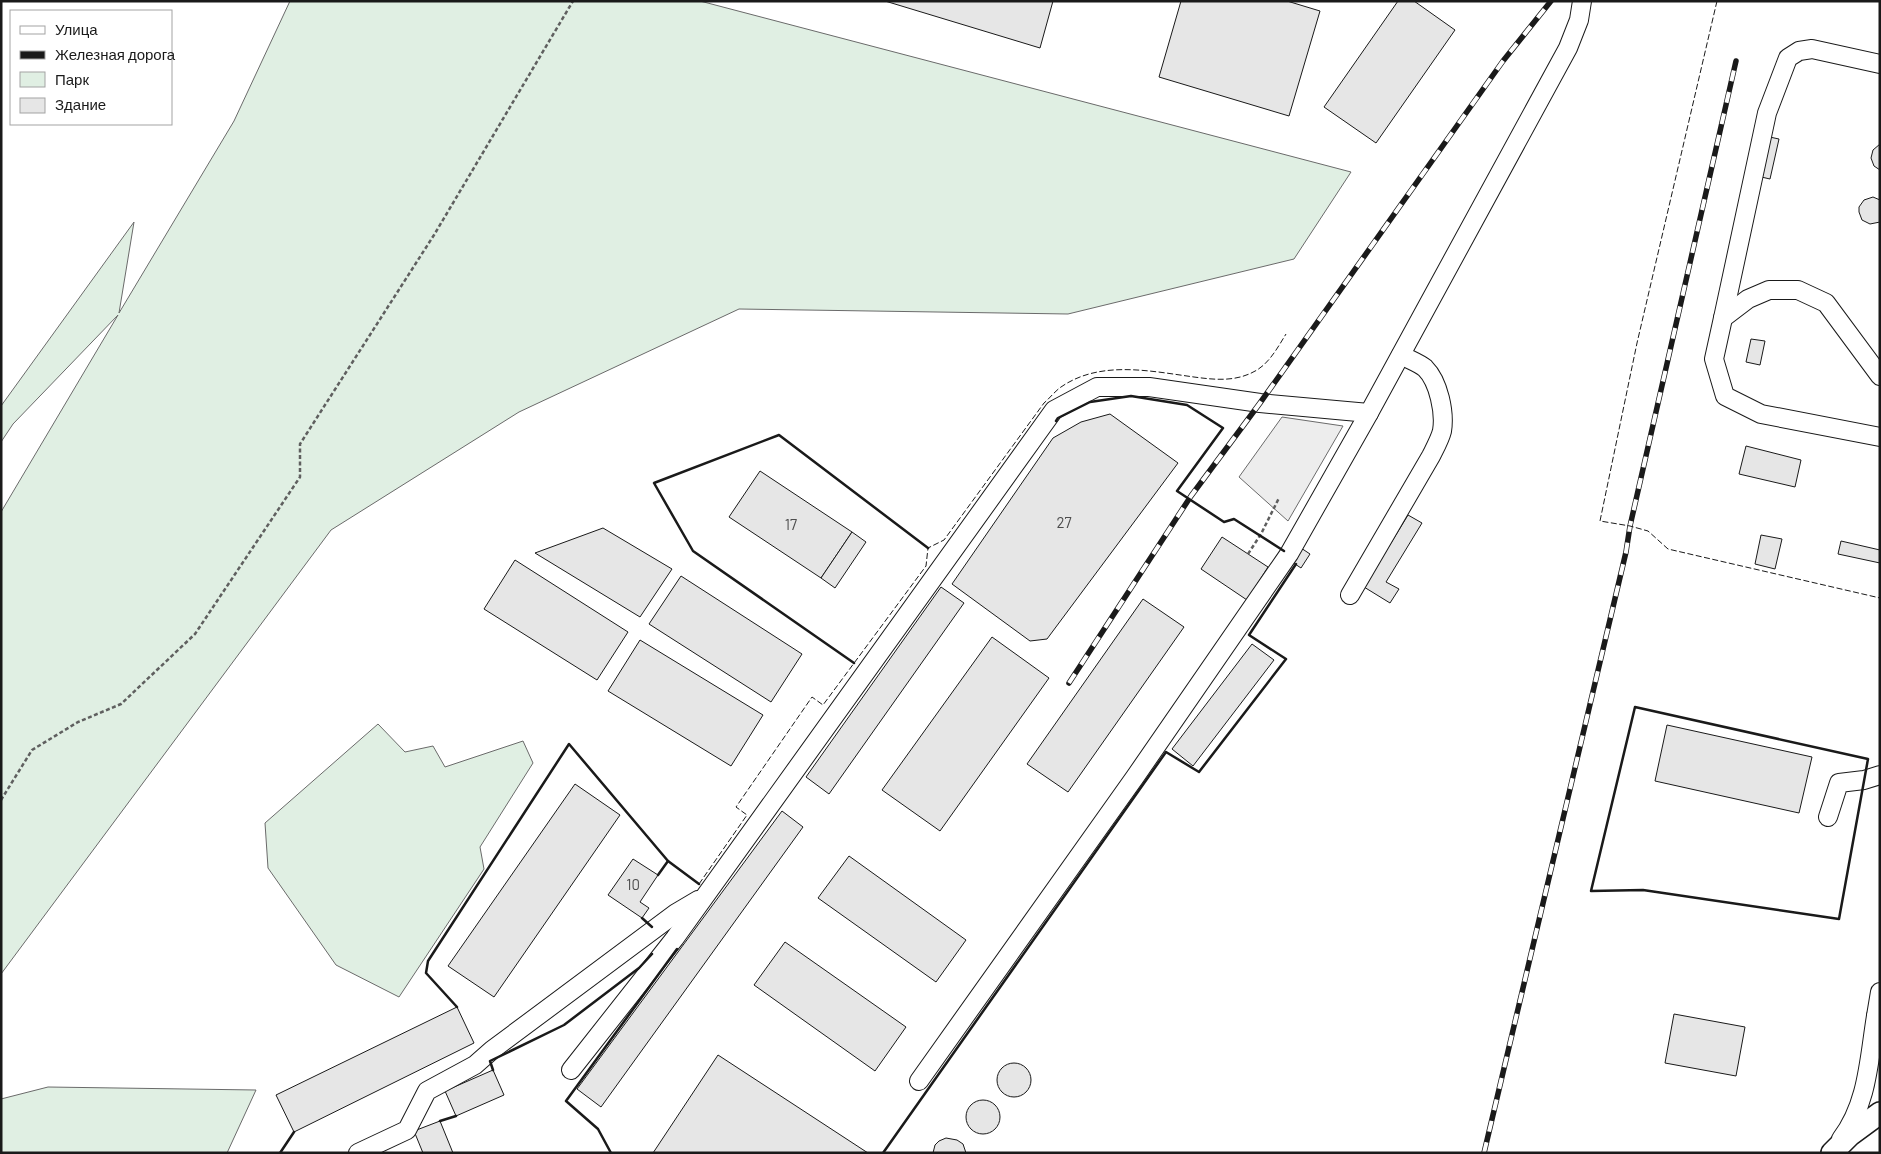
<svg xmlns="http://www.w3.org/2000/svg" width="1881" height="1154" viewBox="0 0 1881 1154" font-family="Barlow,sans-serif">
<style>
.green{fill:#e0efe3;stroke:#6a6a6a}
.parking{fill:#ededed;stroke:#6a6a6a}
.building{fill:#e6e6e6;stroke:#1a1a1a}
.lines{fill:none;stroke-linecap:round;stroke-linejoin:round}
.minor-casing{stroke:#1a1a1a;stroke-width:20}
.major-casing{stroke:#1a1a1a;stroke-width:24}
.path{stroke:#5f5f5f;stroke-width:2.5;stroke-dasharray:4 2.5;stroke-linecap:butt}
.minor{stroke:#fff;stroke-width:18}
.major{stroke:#fff;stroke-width:21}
.rail-casing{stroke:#1a1a1a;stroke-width:5.5}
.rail{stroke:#fff;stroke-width:4;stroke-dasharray:11;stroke-linecap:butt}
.fence{stroke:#1a1a1a;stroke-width:1;stroke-dasharray:6 2.5;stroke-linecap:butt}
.wall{stroke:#1a1a1a;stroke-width:2.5}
.labels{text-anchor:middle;stroke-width:4;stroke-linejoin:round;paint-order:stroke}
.number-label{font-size:15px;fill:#4d4d4d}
</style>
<rect width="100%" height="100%" fill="#fff"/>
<g class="green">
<polygon points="290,1 700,1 1351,172 1294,259 1068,314 739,309 519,412 331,530 1,974 1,512 118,315 13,424 1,442 1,406 134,222 119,313 234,121"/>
<polygon points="378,724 405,752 433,746 445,767 523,741 533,763 480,847 484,869 399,997 336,965 268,868 265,823"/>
<polygon points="48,1087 256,1090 227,1153 1,1153 1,1099"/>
</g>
<polygon class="parking" points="1282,417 1343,426 1288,521 1239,477"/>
<g class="building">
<polygon points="885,1 1053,1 1040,48"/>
<polygon points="1181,1 1287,1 1320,11 1289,116 1159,77"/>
<polygon points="1398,1 1414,1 1455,30 1376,143 1324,107"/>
<polygon points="1765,136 1779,139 1770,179 1757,176"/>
<polygon points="1880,144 1880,170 1874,166 1871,158 1873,150"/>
<polygon points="1873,197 1880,200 1880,222 1870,224 1862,220 1859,212 1859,207 1864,200"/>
<polygon points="1751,339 1765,341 1760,365 1746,362"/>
<polygon points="1110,414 1178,463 1047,639 1030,641 952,584 1053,438 1081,422"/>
<polygon points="1746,446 1801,460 1795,487 1739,474"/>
<polygon points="760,471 852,532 821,578 729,517"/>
<polygon points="1408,515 1422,523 1386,582 1399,589 1390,603 1364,587"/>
<polygon points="603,528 672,569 640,617 535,553"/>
<polygon points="852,532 866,542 835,588 821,578"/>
<polygon points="1761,535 1782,539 1775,569 1755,564"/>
<polygon points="1222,537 1268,567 1247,600 1201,569"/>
<polygon points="1841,541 1880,550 1880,563 1838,554"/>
<polygon points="1298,546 1310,554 1301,568 1289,560"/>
<polygon points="515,560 628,632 597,680 484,609"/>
<polygon points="681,576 802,654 771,702 649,624"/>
<polygon points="941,587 964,603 829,794 806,777"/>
<polygon points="1143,599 1184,627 1068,792 1027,764"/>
<polygon points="992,637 1049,678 940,831 882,790"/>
<polygon points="640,640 763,715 731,766 608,691"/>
<polygon points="1252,644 1274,660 1193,766 1172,749"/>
<polygon points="1667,725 1812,757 1799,813 1655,781"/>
<polygon points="575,784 620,815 494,997 448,966"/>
<polygon points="782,811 803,827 601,1107 577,1089"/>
<polygon points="849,856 966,940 936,982 818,898"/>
<polygon points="633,859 658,875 640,902 649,908 642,918 608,895"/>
<polygon points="785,942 906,1027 875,1071 754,985"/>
<polygon points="457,1007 474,1043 294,1132 276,1095"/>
<polygon points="1674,1014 1745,1027 1736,1076 1665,1063"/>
<polygon points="718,1055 868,1153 653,1153"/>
<circle cx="1014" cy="1080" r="17"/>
<polygon points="493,1070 504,1095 456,1116 445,1091"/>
<circle cx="983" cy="1117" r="17"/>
<polygon points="440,1121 453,1153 423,1153 414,1131"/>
<polygon points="946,1138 957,1140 963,1144 966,1153 933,1153 935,1145 939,1141"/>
</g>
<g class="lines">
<defs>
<g id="minor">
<polyline points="1723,318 1767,113 1788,58 1799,51 1812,49 1880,64"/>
<polyline points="1880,376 1826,303 1798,290 1769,290 1748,299 1723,318 1714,359 1725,396 1761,414 1880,437"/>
<path d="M 1350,595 L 1431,456 C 1435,448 1440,439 1442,431 C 1445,413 1439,382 1425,368 C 1419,363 1408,359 1401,355"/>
<polyline points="1828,817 1839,783 1864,780 1880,775"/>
<polyline points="1876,1016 1880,992"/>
<polyline points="571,1070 675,938 1054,410 1097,387 1149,387 1260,403 1369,413 1568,48 1579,20 1582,1"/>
<polyline points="919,1081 1135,777 1289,554 1369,413"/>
<path d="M 1841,1139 C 1868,1104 1869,1058 1876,1016 L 1876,1032 L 1880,1047"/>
<polyline points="358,1153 407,1130 427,1091 475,1065 492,1050 676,913 698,900"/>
</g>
<polyline id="major" points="1832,1153 1850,1135 1880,1113"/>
</defs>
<use href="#minor" class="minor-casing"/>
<use href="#major" class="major-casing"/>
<g class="path">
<polyline points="1248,554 1261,534 1279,498"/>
<polyline points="1,800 32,750 78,722 121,704 195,634 300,477 300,444 434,235 573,1"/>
</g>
<use href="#minor" class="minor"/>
<use href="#major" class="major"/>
<defs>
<g id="rail">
<polyline points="1069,683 1191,496 1260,403 1503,61 1551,1"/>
<polyline points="1484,1153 1626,552 1630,526 1736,61"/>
</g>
</defs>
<use href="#rail" class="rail-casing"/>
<use href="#rail" class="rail"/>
<g class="fence">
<polyline points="1717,1 1637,343 1600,521 1630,526 1648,531 1668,549 1880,598"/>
<path d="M 699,884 L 747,815 L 736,807 L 812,697 L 823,705 L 926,566 L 928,548 L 944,540 L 1044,403 C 1050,398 1055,391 1061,387 C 1100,360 1150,371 1194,377 C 1216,380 1237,382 1257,370 C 1270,362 1278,347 1286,334"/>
</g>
<g class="wall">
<polyline points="1056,421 1058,418 1090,402 1131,396 1187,405 1223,428 1177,491 1224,522 1234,519 1284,551"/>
<polyline points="854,663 693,551 654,483 779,435 928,548"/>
<polygon points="1635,707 1868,759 1839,919 1643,890 1591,891"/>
<polyline points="658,875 668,861"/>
<polyline points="642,918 652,927"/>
<polyline points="457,1007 426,973 428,961 569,744 668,861 699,884"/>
<polyline points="493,1070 490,1061 564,1025 639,968 652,954"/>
<polyline points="440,1121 456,1116"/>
<polyline points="280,1153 294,1132"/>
<polyline points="611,1153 598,1129 566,1101 677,949"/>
<polyline points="883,1153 1166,752 1199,772 1286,659 1249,635 1296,564"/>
</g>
</g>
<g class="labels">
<g class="number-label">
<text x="1064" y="528">27</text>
<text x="791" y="530">17</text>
<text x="633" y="890">10</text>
</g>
</g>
<rect width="1881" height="1154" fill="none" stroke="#1a1a1a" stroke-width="5"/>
<rect x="10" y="10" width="162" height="115" fill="#ffffff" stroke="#a3a3a3"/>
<rect x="20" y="26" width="25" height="8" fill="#ffffff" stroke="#a3a3a3"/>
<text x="55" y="35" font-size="15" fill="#1a1a1a">Улица</text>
<rect x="20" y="51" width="25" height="8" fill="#1a1a1a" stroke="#a3a3a3"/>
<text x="55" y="60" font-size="15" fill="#1a1a1a">Железная дорога</text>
<rect x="20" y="72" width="25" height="15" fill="#e0efe3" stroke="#a3a3a3"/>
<text x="55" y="85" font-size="15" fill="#1a1a1a">Парк</text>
<rect x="20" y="98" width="25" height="15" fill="#e6e6e6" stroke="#a3a3a3"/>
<text x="55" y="110" font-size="15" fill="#1a1a1a">Здание</text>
</svg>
